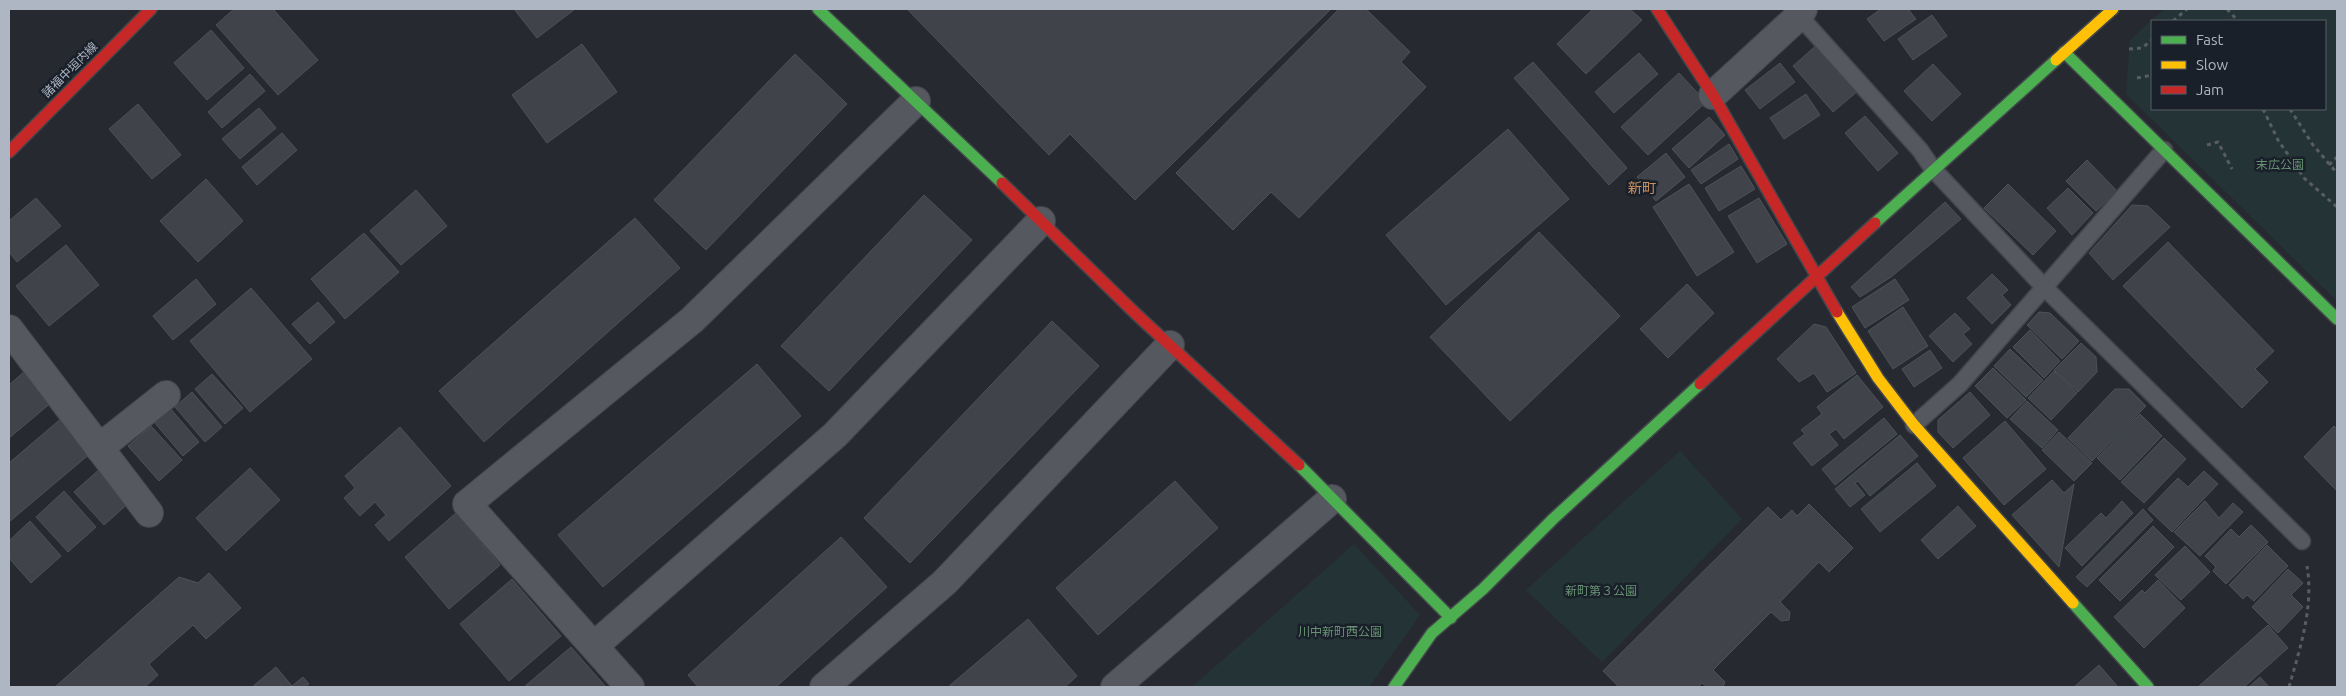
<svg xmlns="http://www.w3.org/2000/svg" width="2346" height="696" viewBox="0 0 2346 696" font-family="Ubuntu,'Noto Sans JP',sans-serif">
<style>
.green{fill:#243436;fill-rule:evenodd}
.building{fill:#404349;stroke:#4d5159}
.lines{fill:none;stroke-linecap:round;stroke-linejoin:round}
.lane-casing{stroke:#43464b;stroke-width:19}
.street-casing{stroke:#43464b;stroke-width:30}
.fast-casing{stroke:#43464b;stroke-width:14}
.slow-casing{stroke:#43464b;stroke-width:14}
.jam-casing{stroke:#43464b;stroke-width:14}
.path{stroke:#585d63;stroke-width:3;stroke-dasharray:4 4;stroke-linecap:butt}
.lane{stroke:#55585f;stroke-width:16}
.street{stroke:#55585f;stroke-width:28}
.fast{stroke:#4caf50;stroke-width:11}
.slow{stroke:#ffc107;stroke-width:11}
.jam{stroke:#c62828;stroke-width:11}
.labels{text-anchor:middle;stroke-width:5;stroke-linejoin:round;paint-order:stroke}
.street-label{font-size:12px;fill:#aeb6c3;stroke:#1a202a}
.park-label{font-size:12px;fill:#679172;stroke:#1a202a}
.neighbourhood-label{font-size:14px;fill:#cc9160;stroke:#1a202a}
</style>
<rect width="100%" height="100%" fill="#262a30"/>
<g class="green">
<path d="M 2164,9 L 2337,9 L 2337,301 L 2126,94 L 2130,40 ZM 2152,21 L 2325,21 L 2325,109 L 2152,109 Z"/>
<polygon points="1680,451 1742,519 1602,662 1526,590"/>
<polygon points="1354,544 1420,615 1369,687 1192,687"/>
</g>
<g class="building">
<polygon points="234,9 273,9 318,60 278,95 216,25"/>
<polygon points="514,9 575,9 537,38"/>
<polygon points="907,9 1331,9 1135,200 1070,134 1049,155"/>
<polygon points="1339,9 1366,9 1410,52 1401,62 1426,87 1299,218 1271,192 1233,230 1176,173"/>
<polygon points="1593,9 1630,9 1642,20 1586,74 1557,44"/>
<polygon points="1881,9 1908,9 1916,19 1884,41 1867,19"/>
<polygon points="1932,15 1947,36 1913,60 1898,39"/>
<polygon points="211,30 244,68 207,100 174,63"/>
<polygon points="1819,43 1859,90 1833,112 1793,66"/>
<polygon points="582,44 617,92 547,143 512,95"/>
<polygon points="1639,53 1658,74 1614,113 1595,92"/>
<polygon points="795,54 847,104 706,250 654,200"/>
<polygon points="1533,62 1627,168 1609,185 1514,78"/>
<polygon points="1780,63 1795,82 1760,109 1745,90"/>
<polygon points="1933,64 1961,94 1932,121 1904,91"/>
<polygon points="1679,73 1706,102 1648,155 1621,127"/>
<polygon points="250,74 265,91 222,128 208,112"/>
<polygon points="1806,94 1820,115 1784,139 1770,118"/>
<polygon points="138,104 181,155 152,179 109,129"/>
<polygon points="259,108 276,128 240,159 222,139"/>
<polygon points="1865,116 1898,153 1878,171 1845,133"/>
<polygon points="1709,117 1725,135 1689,168 1672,149"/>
<polygon points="1508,129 1569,199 1446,305 1386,235"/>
<polygon points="282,133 297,150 257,185 242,167"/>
<polygon points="1729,144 1738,159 1701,184 1691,170"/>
<polygon points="1666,153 1685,177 1656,201 1637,177"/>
<polygon points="2087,160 2117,191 2096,211 2066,181"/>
<polygon points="1741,166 1755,189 1719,211 1705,188"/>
<polygon points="206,179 243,221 198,262 160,221"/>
<polygon points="1689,184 1734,252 1697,276 1653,207"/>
<polygon points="2008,184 2056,231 2033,255 1984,208"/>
<polygon points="2068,188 2093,213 2072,235 2047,208"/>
<polygon points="416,190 447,226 401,265 370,231"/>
<polygon points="924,195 972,240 829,391 781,346"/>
<polygon points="36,198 61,226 17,262 9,252 9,221"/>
<polygon points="1759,198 1787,244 1757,263 1728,216"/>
<polygon points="1945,202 1961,219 1891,277 1860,297 1851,287"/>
<polygon points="2132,205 2148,206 2170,227 2113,280 2089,253"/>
<polygon points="635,218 680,268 484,442 439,391"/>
<polygon points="1539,232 1620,316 1510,421 1430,337"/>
<polygon points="364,233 399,272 345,319 311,279"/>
<polygon points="2168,242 2274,351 2255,369 2268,382 2242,408 2123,286"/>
<polygon points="66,245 99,285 49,326 16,286"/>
<polygon points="1992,274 2008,290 2002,295 2011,305 1992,324 1967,298"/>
<polygon points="196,279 216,304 173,340 153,316"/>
<polygon points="1895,279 1909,300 1865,328 1852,307"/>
<polygon points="1687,284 1714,313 1668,358 1640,329"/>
<polygon points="251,288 312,359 250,412 190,341"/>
<polygon points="318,302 335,322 310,344 292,324"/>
<polygon points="1903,307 1928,346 1893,369 1868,331"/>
<polygon points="2039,312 2050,313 2079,341 2062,359 2027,325"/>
<polygon points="1955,313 1970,329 1963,334 1972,344 1953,362 1929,336"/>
<polygon points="1052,321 1099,366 910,563 864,518"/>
<polygon points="1814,324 1826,327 1856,373 1827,392 1814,373 1799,382 1777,359"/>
<polygon points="2030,330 2060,361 2044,378 2013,347"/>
<polygon points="2081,343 2096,357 2097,372 2078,392 2054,370"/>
<polygon points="2010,349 2043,380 2026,397 1994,366"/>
<polygon points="1930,350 1942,368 1914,387 1902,369"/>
<polygon points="757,364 801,416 603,587 558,535"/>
<polygon points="1993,368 2026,400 2007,418 1975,386"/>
<polygon points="25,371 52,402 9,438 9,385"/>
<polygon points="2054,371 2077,393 2051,420 2028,398"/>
<polygon points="212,374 243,408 225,424 195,389"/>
<polygon points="1857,375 1883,407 1844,439 1836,429 1829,434 1838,445 1812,466 1793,443 1805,434 1801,430 1822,414 1817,407"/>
<polygon points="2115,389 2129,389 2146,406 2092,461 2068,438"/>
<polygon points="192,392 222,427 205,442 175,407"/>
<polygon points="1970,392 1990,415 1953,448 1938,432 1938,420"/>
<polygon points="2027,401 2058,430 2042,448 2010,419"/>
<polygon points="170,408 199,442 183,456 154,422"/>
<polygon points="2140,414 2162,436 2120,480 2097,458"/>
<polygon points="63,417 92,452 9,522 9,463"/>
<polygon points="1884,418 1897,434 1835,485 1822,469"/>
<polygon points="2005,421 2046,469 2004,505 1963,458"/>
<polygon points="151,426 182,460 159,481 128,446"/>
<polygon points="2334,426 2337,429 2337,491 2304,457"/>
<polygon points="400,427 451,486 389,541 375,525 386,515 375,502 360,516 344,498 355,488 345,476"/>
<polygon points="2059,432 2092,463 2074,481 2042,450"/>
<polygon points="1900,435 1918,456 1870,496 1858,481 1855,483 1865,495 1850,507 1835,489"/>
<polygon points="2164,438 2186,459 2144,503 2121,482"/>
<polygon points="1917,463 1936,486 1880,532 1861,509"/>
<polygon points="101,468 131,501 104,525 74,492"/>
<polygon points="250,468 280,500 226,551 196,518"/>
<polygon points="2204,471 2218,484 2172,532 2148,509 2178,478 2188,487"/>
<polygon points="2052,480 2064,493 2074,484 2059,567 2012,515"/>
<polygon points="1175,481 1218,528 1098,635 1056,588"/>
<polygon points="64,491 96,527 68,552 36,517"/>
<polygon points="2122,501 2133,513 2082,566 2065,548 2101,513 2106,518"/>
<polygon points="2205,501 2219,518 2233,503 2243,512 2200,556 2174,532"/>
<polygon points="1809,504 1853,548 1829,572 1819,562 1780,602 1790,612 1789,620 1781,621 1771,612 1713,670 1725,682 1723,687 1707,687 1702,683 1698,687 1619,687 1603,671 1768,507 1781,520 1792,510 1797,516"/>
<polygon points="1958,506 1976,526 1938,559 1921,540"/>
<polygon points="2143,509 2153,520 2087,587 2076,577"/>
<polygon points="456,513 500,565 449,609 405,557"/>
<polygon points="30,521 61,556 31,583 9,558 9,541"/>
<polygon points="2251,525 2268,542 2226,584 2213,571 2216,567 2205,556 2231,529 2239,537"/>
<polygon points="2153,526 2174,547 2120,601 2099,580"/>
<polygon points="841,537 887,587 776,687 698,687 688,675"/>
<polygon points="2267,545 2288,566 2254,601 2247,595 2243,599 2229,585"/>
<polygon points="2185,546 2210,572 2181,600 2155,575"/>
<polygon points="2288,569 2303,583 2291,595 2303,607 2278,633 2252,607"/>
<polygon points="209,573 241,608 206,639 193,625 149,664 158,675 145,687 55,687 179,577 198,583"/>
<polygon points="512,579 561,636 509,681 460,624"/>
<polygon points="2158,580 2185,608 2144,648 2114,617 2142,590 2145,593"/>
<polygon points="1028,619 1077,676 1065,687 948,687"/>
<polygon points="2268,625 2288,648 2244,687 2198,687"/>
<polygon points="571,647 606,687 524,687"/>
<polygon points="2099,665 2118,687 2074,687"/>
<polygon points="276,667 292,686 303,677 309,684 305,687 252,687"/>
<polygon points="2260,677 2269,687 2249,687"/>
</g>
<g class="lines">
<defs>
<g id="lane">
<polyline points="1794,10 1920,150 1933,169 2045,288 2302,541"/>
<polyline points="1914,425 1960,384 2164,150"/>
</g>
<g id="street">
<polyline points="1713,95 1799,16 1803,9"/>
<polyline points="9,329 149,513"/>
<polyline points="99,448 166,395"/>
<polyline points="594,646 835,435 1041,221"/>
<polyline points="630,687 467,504 692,320 916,101"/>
<polyline points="824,687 945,582 1170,345"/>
<polyline points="1115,687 1332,499"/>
</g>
<g id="fast">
<polyline points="818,9 1002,183"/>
<polyline points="2064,52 2337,319"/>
<polyline points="1875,223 2056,60"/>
<polyline points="1299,465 1451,618"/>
<polyline points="2073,603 2148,687"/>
<polyline points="1394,687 1432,633 1483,589 1553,519 1700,384"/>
</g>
<g id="slow">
<polyline points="2056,60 2113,9"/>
<polyline points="1837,312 1878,378 1914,425 2073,603"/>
</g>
<g id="jam">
<polyline points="1657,9 1713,95 1837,312"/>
<polyline points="9,152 151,9"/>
<polyline points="1002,183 1136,314 1299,465"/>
<polyline points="1700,384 1875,223"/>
</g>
</defs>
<use href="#lane" class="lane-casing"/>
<use href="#street" class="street-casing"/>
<use href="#fast" class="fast-casing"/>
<use href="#slow" class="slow-casing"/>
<use href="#jam" class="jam-casing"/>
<g class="path">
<polyline points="2227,9 2238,21"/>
<polyline points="2173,21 2187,9"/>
<polyline points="2129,49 2142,48 2152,40"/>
<polyline points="2137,78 2152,75"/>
<polyline points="2263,109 2278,140 2304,178 2337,207"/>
<polyline points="2290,109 2313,145 2337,173"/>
<polyline points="2207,145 2218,142 2232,169"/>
<polyline points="2329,165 2337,157"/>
<path d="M 2289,687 C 2300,648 2314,607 2307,566"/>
</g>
<use href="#lane" class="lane"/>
<use href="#street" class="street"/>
<use href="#fast" class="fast"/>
<use href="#slow" class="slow"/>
<use href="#jam" class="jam"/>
</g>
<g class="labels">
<g class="street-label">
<text transform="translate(70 70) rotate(-45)" y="4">諸福中垣内線</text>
</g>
<g class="park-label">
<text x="2280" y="169">末広公園</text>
<text x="1601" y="595">新町第３公園</text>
<text x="1340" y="636">川中新町西公園</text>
</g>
<g class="neighbourhood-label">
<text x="1642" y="193">新町</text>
</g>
</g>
<rect width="2346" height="696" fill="none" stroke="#aeb6c3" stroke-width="20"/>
<rect x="2151" y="20" width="175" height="90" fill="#1a202a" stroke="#555c67"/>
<rect x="2161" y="36" width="25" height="8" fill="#4caf50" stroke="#555c67"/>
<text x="2196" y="45" font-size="15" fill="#aeb6c3">Fast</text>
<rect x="2161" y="61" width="25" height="8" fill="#ffc107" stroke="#555c67"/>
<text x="2196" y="70" font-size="15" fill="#aeb6c3">Slow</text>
<rect x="2161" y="86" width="25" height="8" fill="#c62828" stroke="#555c67"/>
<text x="2196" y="95" font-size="15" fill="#aeb6c3">Jam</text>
</svg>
